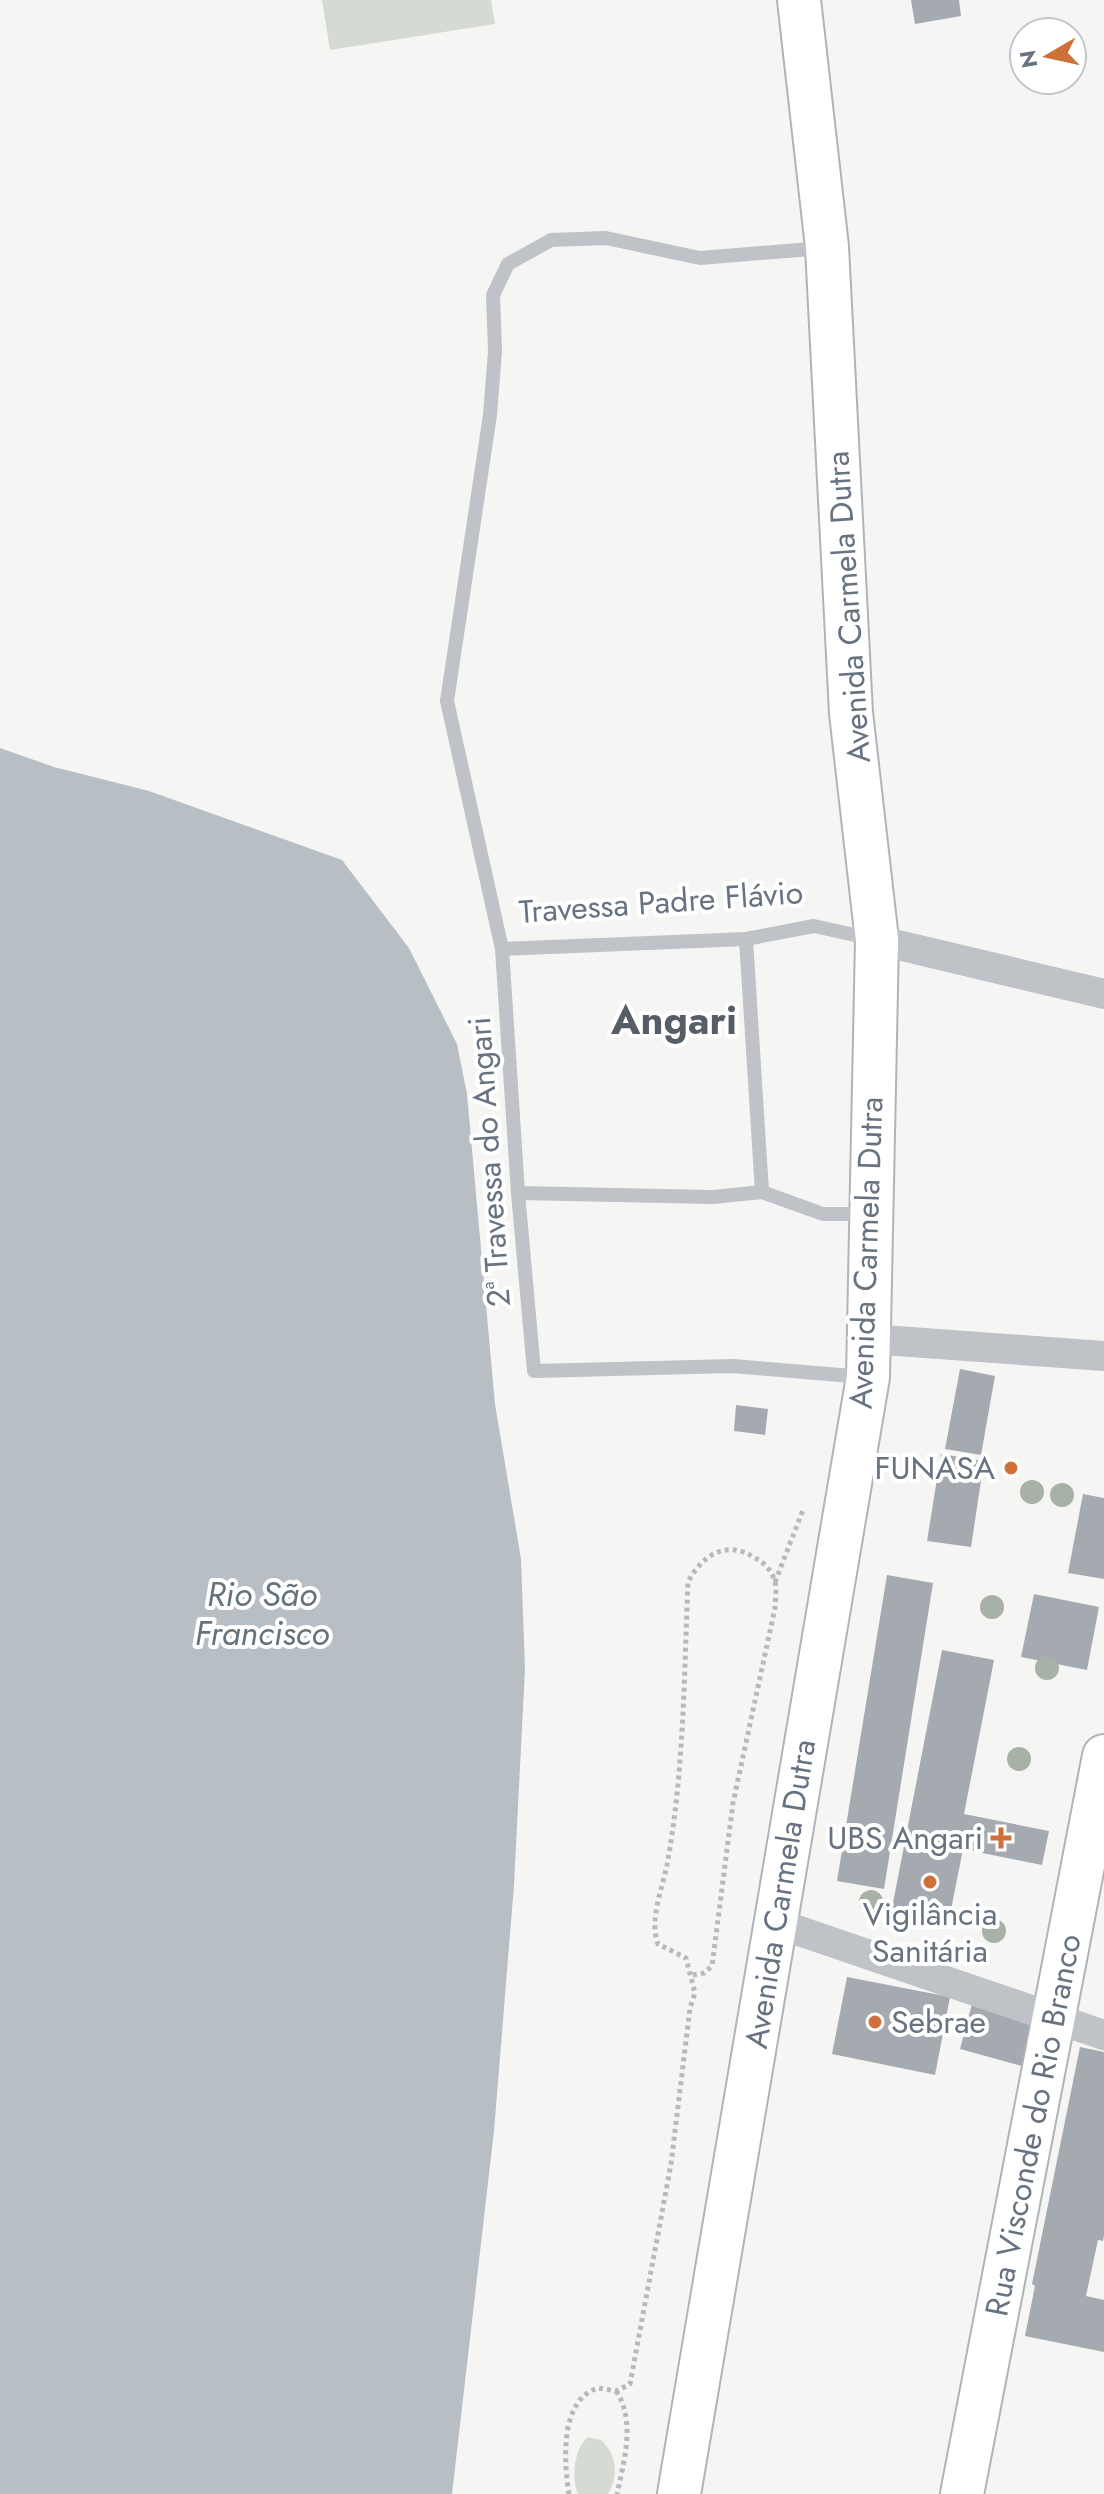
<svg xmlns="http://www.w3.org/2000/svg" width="1104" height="2494" viewBox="0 0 1104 2494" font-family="Jost,sans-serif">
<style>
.green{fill:#d5dad3}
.water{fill:#b7bfc5}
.building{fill:#a4aab0}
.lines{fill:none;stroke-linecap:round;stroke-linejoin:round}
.secondary-casing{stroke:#b0b4b9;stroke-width:46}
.path{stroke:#b7b9bc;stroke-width:5;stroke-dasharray:4 4;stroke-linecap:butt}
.lane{stroke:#bfc2c6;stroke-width:14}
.street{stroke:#bfc2c6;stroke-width:30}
.secondary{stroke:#fff;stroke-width:42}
.tree{fill:#a7b1a5}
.poi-dot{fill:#cf6f3a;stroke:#fff;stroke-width:3}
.labels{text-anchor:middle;stroke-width:8;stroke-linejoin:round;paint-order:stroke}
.street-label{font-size:32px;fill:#687381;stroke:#fff}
.poi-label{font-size:32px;fill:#687381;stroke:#fff;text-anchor:end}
.water-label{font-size:34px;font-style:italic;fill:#64737d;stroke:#fff}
.district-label{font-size:40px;font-weight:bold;fill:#555d67;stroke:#fff}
</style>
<rect width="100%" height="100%" fill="#f5f6f3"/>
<g class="green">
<polygon points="322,0 491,0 495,24 330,50"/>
<path d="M 588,2437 L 601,2440 C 617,2455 619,2475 608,2494 L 578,2494 C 571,2479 574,2448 588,2437 Z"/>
</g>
<polygon class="water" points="0,748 54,767 149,791 342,860 409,948 457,1044 467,1094 495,1404 521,1559 525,1669 514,1885 494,2131 452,2494 0,2494"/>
<g class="building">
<polygon points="911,0 959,0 961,16 915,24"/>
<polygon points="960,1369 995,1376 981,1455 945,1449"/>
<polygon points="736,1405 768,1409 765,1435 734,1431"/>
<polygon points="941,1454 984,1461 971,1547 927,1541"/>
<polygon points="1083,1494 1104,1498 1104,1579 1068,1573"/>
<polygon points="887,1575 933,1583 884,1889 837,1881"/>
<polygon points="1034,1594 1099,1607 1087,1670 1021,1657"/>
<polygon points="942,1650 994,1660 964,1814 1049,1831 1042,1865 963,1849 949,1920 892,1908"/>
<polygon points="847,1977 950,1997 935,2075 832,2054"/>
<polygon points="973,2000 1036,2018 1025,2067 960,2049"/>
<polygon points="1080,2047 1104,2052 1104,2235 1103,2241 1098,2240 1086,2296 1104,2300 1104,2352 1025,2336 1035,2286 1032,2284"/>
</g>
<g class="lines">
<defs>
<g id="secondary">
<polyline points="679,2494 868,1377 877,940 851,713 827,247 799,0"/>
<polyline points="962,2494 1104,1756"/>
</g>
</defs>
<use href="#secondary" class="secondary-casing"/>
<g class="path">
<polyline points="775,1582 803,1510"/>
<path d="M 616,2391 C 636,2420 624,2462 617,2494"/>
<path d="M 569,2494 C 564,2463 559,2400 598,2388 L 616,2391 L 630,2384 L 671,2164 L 690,2008 L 695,1993 L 686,1958 L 658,1944 C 649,1920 662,1890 667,1865 C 684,1773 684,1676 688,1582 C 702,1555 727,1539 755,1558 C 765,1563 772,1571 775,1582 C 777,1590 775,1600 775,1608 L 733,1803 L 712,1966 L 704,1973 L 693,1975"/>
</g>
<g class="lane">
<polyline points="823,248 700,258 606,238 551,240 508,264 493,295 495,351 490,415 447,701 502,949 518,1193 534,1371 733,1366 864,1377"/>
<polyline points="746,939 762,1192"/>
<polyline points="502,949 746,939 814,926 873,939"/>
<polyline points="518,1193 713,1197 762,1192 823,1214 868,1214"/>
</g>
<g class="street">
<polyline points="877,940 1104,994"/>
<polyline points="869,1339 1104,1356"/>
<polyline points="776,1923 1104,2035"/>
</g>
<use href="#secondary" class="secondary"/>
</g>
<g class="tree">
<circle cx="1032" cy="1492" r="12"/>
<circle cx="1062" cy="1495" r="12"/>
<circle cx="992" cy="1607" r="12"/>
<circle cx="1047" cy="1668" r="12"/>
<circle cx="1019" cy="1759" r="12"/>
<circle cx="871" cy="1902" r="12"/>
<circle cx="994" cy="1931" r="12"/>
</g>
<g class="poi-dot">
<circle cx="1011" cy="1468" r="8"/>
<path d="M997 1826h8v8h8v8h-8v8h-8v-8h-8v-8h8z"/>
<circle cx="930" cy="1882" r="8"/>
<circle cx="875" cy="2022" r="8"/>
</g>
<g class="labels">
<g class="street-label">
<text transform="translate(848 607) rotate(-94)" y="11">Avenida Carmela Dutra</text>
<text transform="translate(661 902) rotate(-4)" y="11">Travessa Padre Flávio</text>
<text transform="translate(489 1162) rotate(-94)" y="11">2ª Travessa do Angari</text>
<text transform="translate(866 1253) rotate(-88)" y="11">Avenida Carmela Dutra</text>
<text transform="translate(780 1894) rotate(-81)" y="11">Avenida Carmela Dutra</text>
<text transform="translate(1033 2125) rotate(-79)" y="11">Rua Visconde do Rio Branco</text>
</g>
<g class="poi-label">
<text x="995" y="1479">FUNASA</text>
<text x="983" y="1849">UBS Angari</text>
<text x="930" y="1925" text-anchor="middle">Vigilância<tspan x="930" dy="37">Sanitária</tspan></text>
<text x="891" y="2033" text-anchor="start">Sebrae</text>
</g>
<g class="water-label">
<text x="262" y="1606">Rio São<tspan x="262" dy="39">Francisco</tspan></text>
</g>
<g class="district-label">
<text x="674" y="1034">Angari</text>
</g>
</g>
<g transform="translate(1048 56) rotate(261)"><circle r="38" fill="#ffffff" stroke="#c3c7cd" stroke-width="2"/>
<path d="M0-6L14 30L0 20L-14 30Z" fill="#cf6f3a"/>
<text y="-12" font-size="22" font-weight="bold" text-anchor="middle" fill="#687381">N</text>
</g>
</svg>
